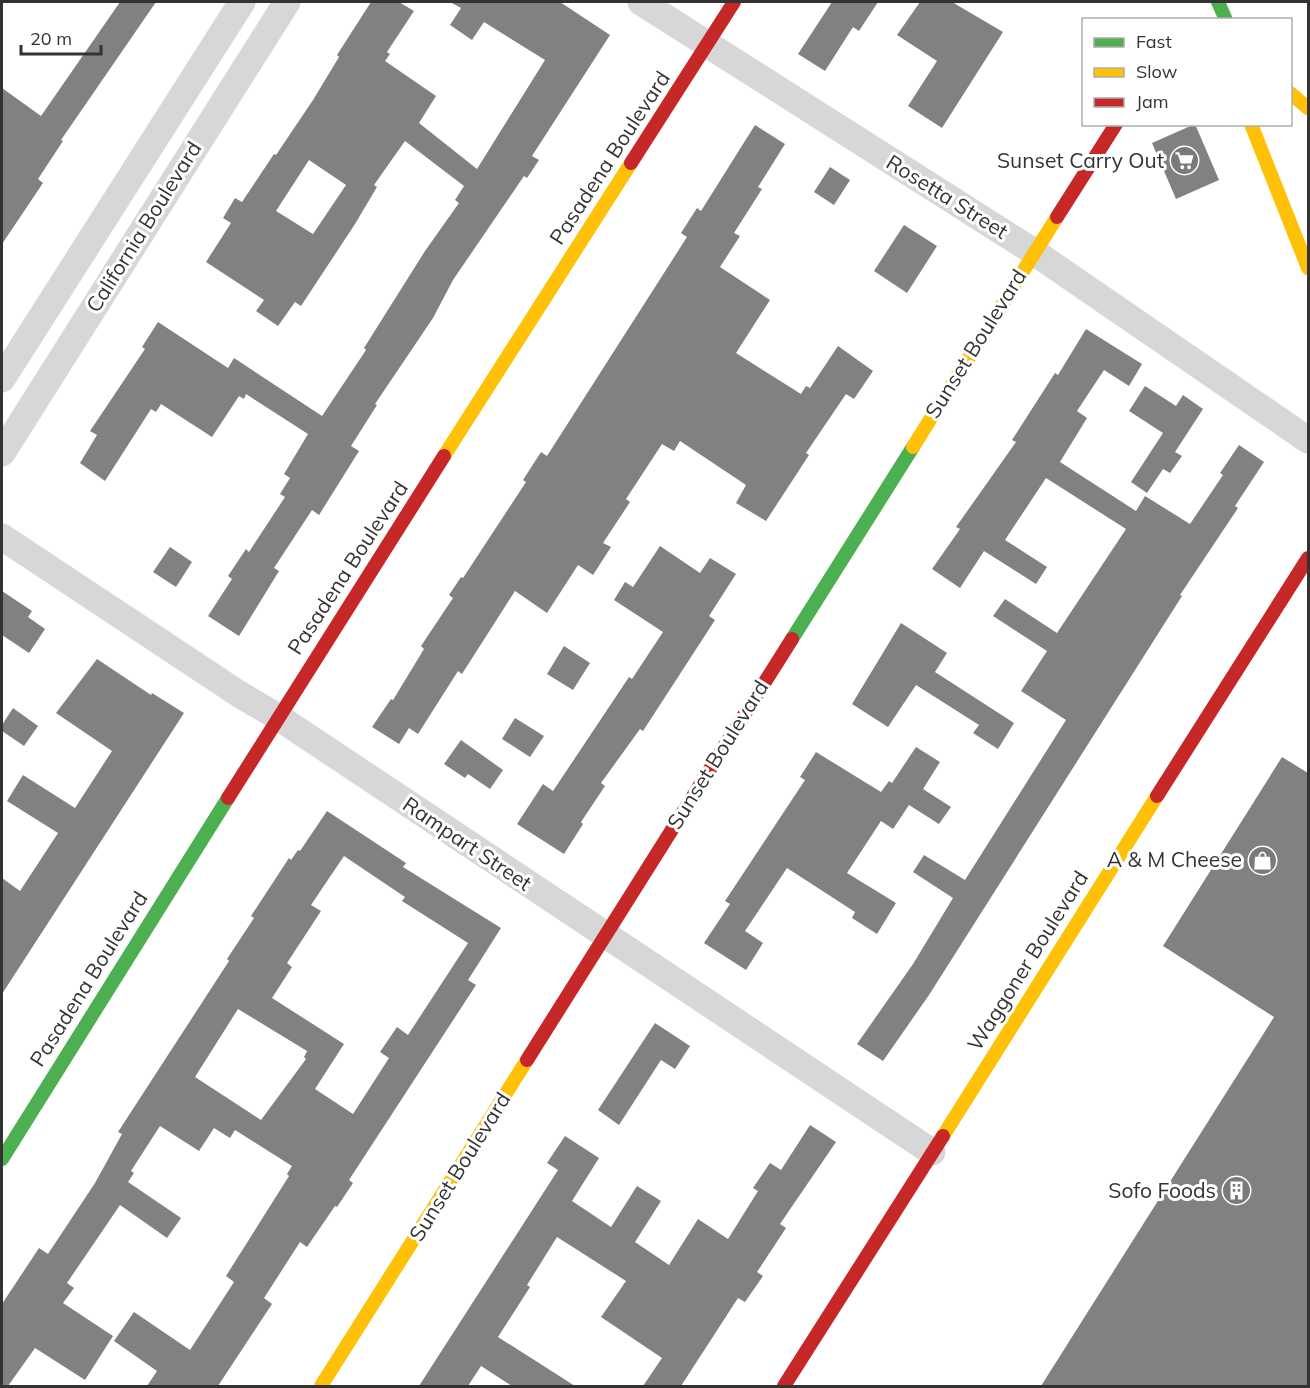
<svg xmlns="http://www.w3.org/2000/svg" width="1310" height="1388" viewBox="0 0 1310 1388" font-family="Mulish,sans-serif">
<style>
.building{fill:#818181;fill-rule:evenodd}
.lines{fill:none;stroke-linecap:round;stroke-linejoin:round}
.street{stroke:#d7d7d7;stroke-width:27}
.fast{stroke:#4caf50;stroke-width:14}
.slow{stroke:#ffc107;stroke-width:14}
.jam{stroke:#c62828;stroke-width:14}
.labels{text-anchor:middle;stroke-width:6;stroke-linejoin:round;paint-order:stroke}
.street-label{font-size:21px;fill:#333;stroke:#fff}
.poi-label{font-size:21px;fill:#333;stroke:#fff;text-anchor:end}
</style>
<rect width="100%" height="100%" fill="#fff"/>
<g class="building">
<polygon points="120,2 156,2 61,140 63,141 38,179 43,183 2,244 2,88 41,116"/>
<path d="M 371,2 L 399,2 L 414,11 L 387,52 L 390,54 L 385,61 L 436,96 L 419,123 L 477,169 L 545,60 L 484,22 L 472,40 L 450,25 L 461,8 L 450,2 L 560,2 L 610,35 L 532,156 L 539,160 L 527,178 L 524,176 L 453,280 L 433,318 L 375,404 L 377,405 L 351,446 L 359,451 L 319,515 L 312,510 L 274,568 L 279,571 L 239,636 L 208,616 L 232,579 L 228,576 L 246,549 L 249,552 L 285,497 L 280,494 L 290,478 L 284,474 L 308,434 L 246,394 L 244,399 L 239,396 L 212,437 L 161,404 L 156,412 L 151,409 L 105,481 L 80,463 L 97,435 L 90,431 L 145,349 L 142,347 L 158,322 L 228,368 L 234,358 L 322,416 L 366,350 L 364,348 L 425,251 L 459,203 L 455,200 L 464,186 L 405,141 L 374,185 L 377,187 L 355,224 L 301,306 L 295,302 L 278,326 L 256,311 L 264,300 L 206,262 L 231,223 L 223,218 L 235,198 L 242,202 L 274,154 L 276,155 L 313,100 L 339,57 L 337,55 ZM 309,160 L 346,185 L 313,234 L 276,211 Z"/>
<polygon points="832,2 878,2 859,31 853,27 825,71 798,54"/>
<polygon points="920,2 952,2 1003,32 942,128 908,106 937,61 897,35"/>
<polygon points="1195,124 1219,180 1176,199 1152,143"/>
<polygon points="755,125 785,144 758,187 762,189 734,233 740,236 720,267 770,300 736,353 801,394 806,386 810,388 838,346 873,371 854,399 846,394 806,453 809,455 766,521 736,503 746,485 680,441 674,451 662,444 626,499 630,502 603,543 611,547 593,575 578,565 547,613 515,591 462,674 458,671 418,734 409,728 399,744 372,727 391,699 393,700 424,649 421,646 453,598 449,595 461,577 463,578 526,482 523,480 541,452 547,456 687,237 681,233 697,208 701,211"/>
<polygon points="830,167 850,180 834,205 814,192"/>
<polygon points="904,225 937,246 907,293 874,271"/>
<polygon points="1086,329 1142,364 1129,386 1104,370 1077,411 1087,418 1060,462 1136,511 1145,496 1190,524 1223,475 1220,473 1239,445 1264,462 1235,506 1238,508 1180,595 1182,596 929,995 883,1061 857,1044 913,964 953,898 913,872 924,855 965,880 1066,720 1021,691 1047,651 993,616 1005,599 1057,633 1126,529 1046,478 1005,540 1047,567 1036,584 984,551 960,588 932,569 960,529 956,527 1016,442 1012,440 1055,373 1058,375"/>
<polygon points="1145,386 1176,406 1183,395 1203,409 1175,452 1182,456 1170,473 1163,469 1147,493 1131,482 1163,433 1129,411"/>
<polygon points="660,546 700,573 710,558 736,574 709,616 715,620 643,731 640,729 601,783 605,786 581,822 583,824 564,854 517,824 543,784 553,791 629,677 632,679 663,632 614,600 625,582 633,587"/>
<polygon points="170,547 192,562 176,587 153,572"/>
<polygon points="2,591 32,611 28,617 45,629 29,653 2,635"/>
<polygon points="901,623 947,653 935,672 1014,723 998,749 973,733 979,725 916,685 888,727 852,704"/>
<polygon points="564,646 590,663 573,690 547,674"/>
<polygon points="97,659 151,695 152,693 184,713 2,994 2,878 20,891 58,833 7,801 23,775 75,808 112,751 56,713"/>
<polygon points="13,708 38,726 24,746 2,731 2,725"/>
<polygon points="515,718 544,736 530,757 502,739"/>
<polygon points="461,740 503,770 490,789 468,774 465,778 444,764"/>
<polygon points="916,747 940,762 923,789 951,807 939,824 909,805 893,829 881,821 847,873 896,903 877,934 852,918 855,912 787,868 745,931 763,943 746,970 704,943 730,904 725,901 805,780 800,777 816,752 881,792 889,781 892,783"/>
<polygon points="1282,757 1308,773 1308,1386 1041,1386 1274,1017 1163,946"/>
<path d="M 327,811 L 406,863 L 403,867 L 501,928 L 468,980 L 476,985 L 349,1180 L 353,1183 L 337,1207 L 335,1206 L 307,1247 L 300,1242 L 264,1298 L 272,1304 L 218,1386 L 147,1386 L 157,1371 L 114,1341 L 134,1312 L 190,1350 L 234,1282 L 226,1276 L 289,1176 L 287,1174 L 292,1166 L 235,1130 L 230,1138 L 214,1128 L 199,1151 L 160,1126 L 131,1171 L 134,1173 L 128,1182 L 181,1218 L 167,1238 L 120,1205 L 67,1283 L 74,1288 L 63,1303 L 113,1336 L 85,1380 L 35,1348 L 8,1386 L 2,1386 L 2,1304 L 39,1248 L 48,1254 L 95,1183 L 122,1134 L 118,1132 L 229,961 L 227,959 L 254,918 L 251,916 L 289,858 L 291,860 L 298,850 L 300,851 ZM 344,856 L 405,897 L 402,901 L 468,943 L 408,1035 L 397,1027 L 380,1052 L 389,1058 L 353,1114 L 315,1089 L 344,1044 L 272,998 L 292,967 L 287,963 L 321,911 L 311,905 ZM 238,1009 L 307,1051 L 304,1057 L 306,1059 L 261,1120 L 195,1077 Z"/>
<polygon points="655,1023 690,1046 675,1069 661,1060 619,1125 598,1110"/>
<polygon points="810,1125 836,1142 780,1224 786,1228 757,1272 763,1276 745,1302 738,1298 681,1386 643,1386 662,1358 601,1317 626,1281 557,1237 527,1285 530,1287 498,1337 575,1386 512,1386 481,1366 468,1386 419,1386 558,1170 547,1163 565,1136 599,1158 572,1201 611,1227 637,1186 661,1201 635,1242 669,1265 698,1219 728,1239 758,1191 753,1188 770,1163 781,1170"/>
</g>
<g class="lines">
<g class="street">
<polyline points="641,2 1034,252 1308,440"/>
<polyline points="2,379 242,2"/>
<polyline points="2,453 287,2"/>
<polyline points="2,537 239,694 278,717 932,1152"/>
</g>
<g class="fast">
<polyline points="1218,2 1226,20"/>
<polyline points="792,639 913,447"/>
<polyline points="2,1159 228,798"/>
</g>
<g class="slow">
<polyline points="1290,93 1308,108"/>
<polyline points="1251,124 1308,268"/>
<polyline points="913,447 1057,217"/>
<polyline points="444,456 631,163"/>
<polyline points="943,1136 1157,796"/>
<polyline points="321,1386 527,1060"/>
</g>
<g class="jam">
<polyline points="631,163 734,2"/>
<polyline points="1057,217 1116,124"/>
<polyline points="1157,796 1308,558"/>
<polyline points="228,798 444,456"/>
<polyline points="527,1060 792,639"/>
<polyline points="784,1386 943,1136"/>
</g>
</g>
<defs>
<symbol id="supermarket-disc" viewBox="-11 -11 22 22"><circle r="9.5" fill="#7a7a7a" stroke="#fff"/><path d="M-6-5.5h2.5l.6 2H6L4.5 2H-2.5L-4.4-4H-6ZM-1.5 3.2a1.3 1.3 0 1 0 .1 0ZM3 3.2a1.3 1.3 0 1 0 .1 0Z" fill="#fff"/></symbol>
<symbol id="shop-disc" viewBox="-11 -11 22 22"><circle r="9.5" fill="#7a7a7a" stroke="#fff"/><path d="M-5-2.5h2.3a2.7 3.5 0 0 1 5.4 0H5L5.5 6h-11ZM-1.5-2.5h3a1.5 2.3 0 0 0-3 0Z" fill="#fff"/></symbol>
<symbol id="building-disc" viewBox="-11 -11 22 22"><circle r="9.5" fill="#7a7a7a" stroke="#fff"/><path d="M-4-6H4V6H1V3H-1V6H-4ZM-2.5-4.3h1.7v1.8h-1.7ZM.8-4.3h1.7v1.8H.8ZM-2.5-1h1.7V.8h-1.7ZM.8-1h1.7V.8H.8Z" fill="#fff"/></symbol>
</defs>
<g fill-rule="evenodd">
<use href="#supermarket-disc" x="1168" y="144" width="33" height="33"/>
<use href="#shop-disc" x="1246" y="844" width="33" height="33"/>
<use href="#building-disc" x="1220" y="1174" width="33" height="33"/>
</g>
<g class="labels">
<g class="street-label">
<text transform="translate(610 158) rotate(-57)" y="7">Pasadena Boulevard</text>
<text transform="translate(947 197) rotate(32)" y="7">Rosetta Street</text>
<text transform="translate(144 227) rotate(-58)" y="7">California Boulevard</text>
<text transform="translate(976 344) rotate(-58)" y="7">Sunset Boulevard</text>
<text transform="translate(348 568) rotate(-57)" y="7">Pasadena Boulevard</text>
<text transform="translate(718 755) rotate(-58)" y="7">Sunset Boulevard</text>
<text transform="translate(467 844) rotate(34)" y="7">Rampart Street</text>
<text transform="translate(1028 961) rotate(-58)" y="7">Waggoner Boulevard</text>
<text transform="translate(89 979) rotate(-58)" y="7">Pasadena Boulevard</text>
<text transform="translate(460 1167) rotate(-58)" y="7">Sunset Boulevard</text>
</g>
<g class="poi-label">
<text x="1164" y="168">Sunset Carry Out</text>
<text x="1242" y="867">A &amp; M Cheese</text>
<text x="1216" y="1198">Sofo Foods</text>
</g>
</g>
<rect width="1310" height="1388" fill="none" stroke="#333333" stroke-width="6"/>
<rect x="1082" y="18" width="210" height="108" fill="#ffffff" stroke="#adadad" stroke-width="1.5"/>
<rect x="1094" y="38" width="30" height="9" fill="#4caf50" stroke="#adadad" stroke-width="1.5"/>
<text x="1136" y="48" font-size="18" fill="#333333">Fast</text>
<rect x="1094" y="68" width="30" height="9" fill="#ffc107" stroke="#adadad" stroke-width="1.5"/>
<text x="1136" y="78" font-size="18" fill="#333333">Slow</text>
<rect x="1094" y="98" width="30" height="9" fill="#c62828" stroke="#adadad" stroke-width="1.5"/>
<text x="1136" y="108" font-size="18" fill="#333333">Jam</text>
<path d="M21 45v9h80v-9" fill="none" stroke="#333333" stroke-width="3"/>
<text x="30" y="45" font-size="18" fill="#333333" stroke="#ffffff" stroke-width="4.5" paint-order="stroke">20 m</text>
</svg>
